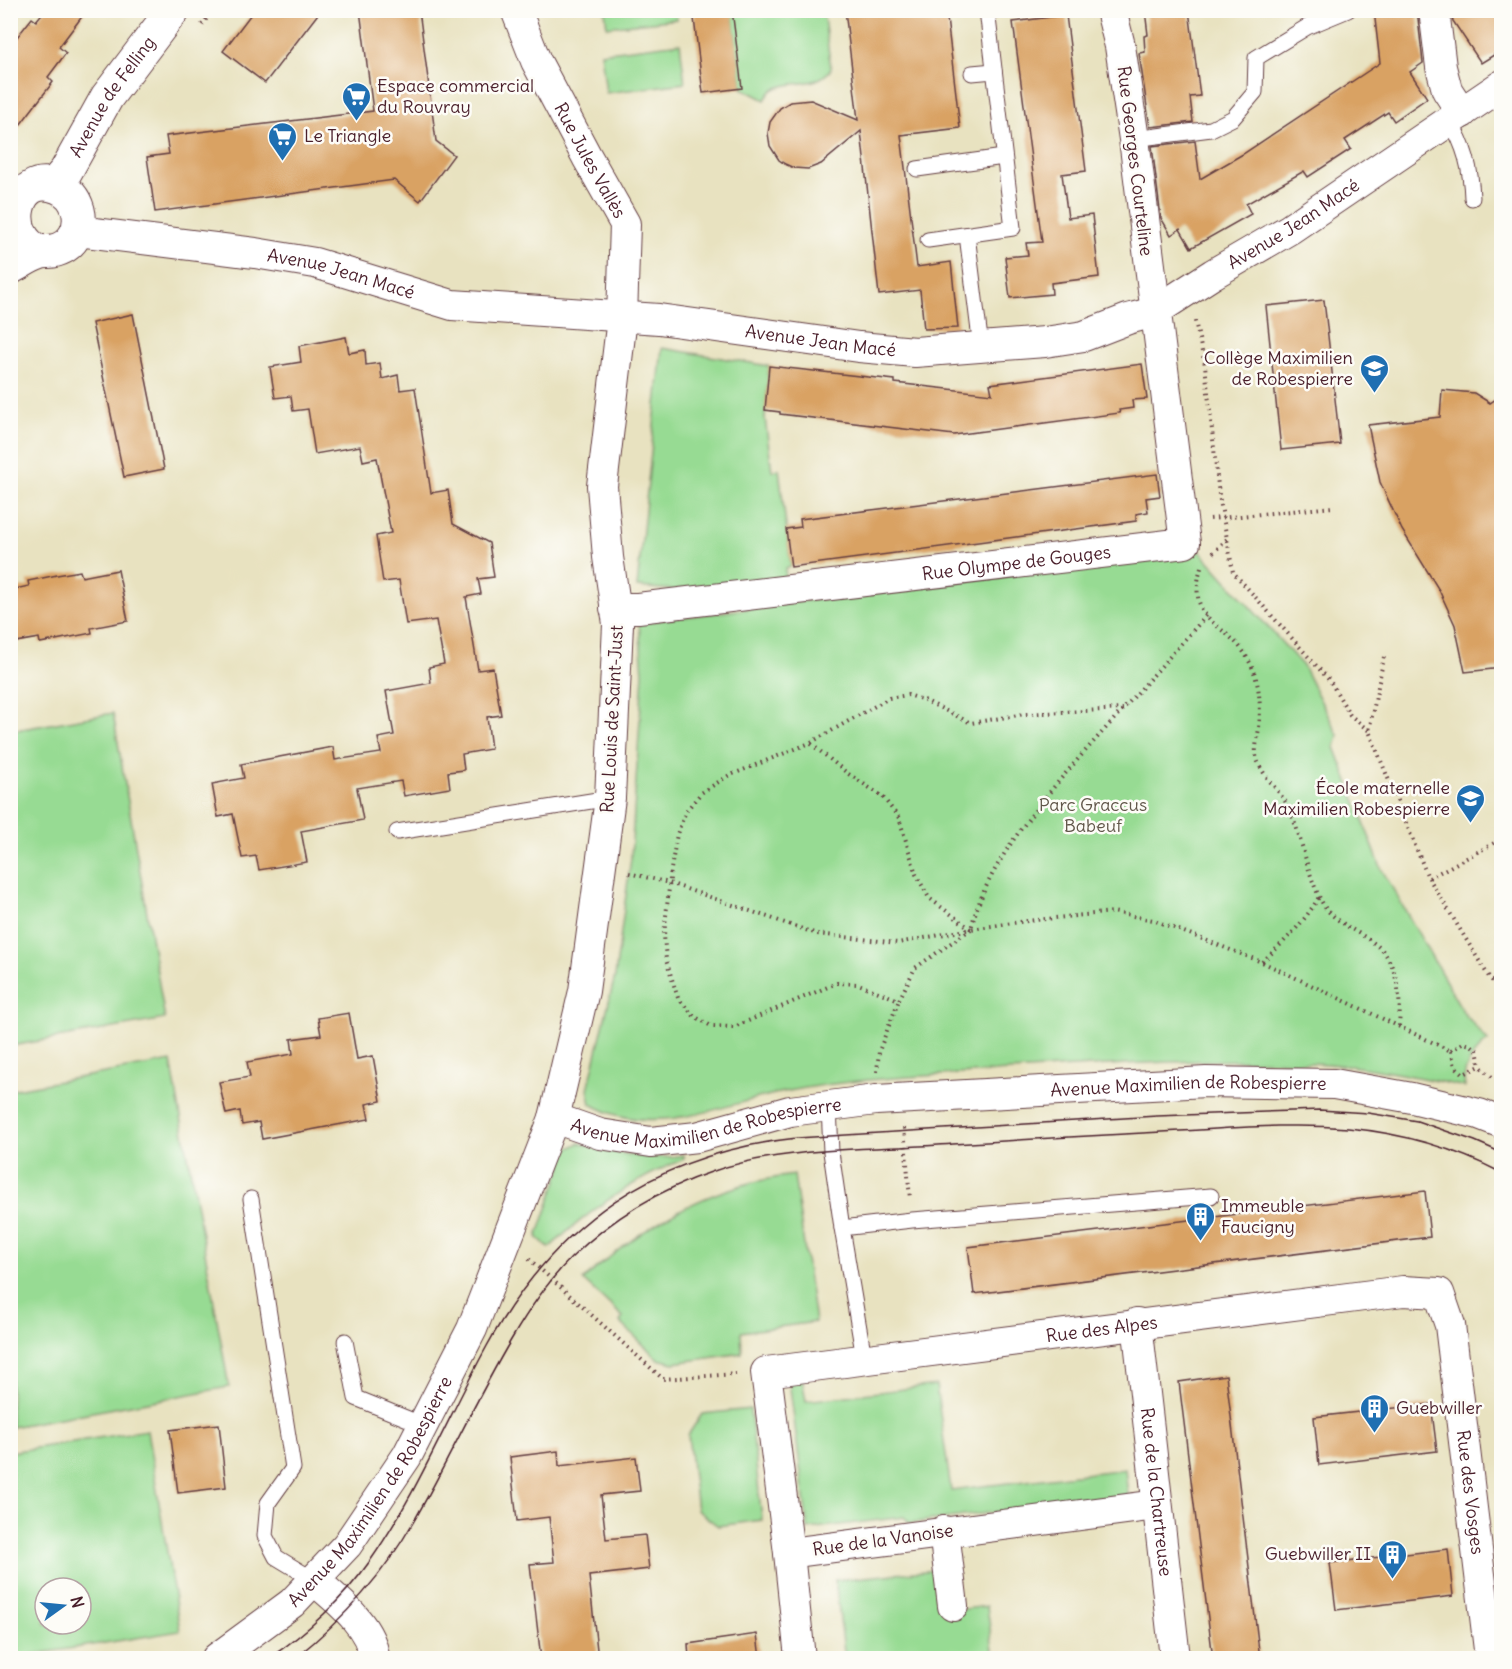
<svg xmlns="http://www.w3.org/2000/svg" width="1512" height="1669" viewBox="0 0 1512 1669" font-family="Delius,sans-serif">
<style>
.green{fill:#97db93;stroke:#707d5f;stroke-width:1.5;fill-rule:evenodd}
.building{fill:#d9a263}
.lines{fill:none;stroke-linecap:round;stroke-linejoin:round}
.service-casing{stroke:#623c41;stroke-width:17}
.minor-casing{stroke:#623c41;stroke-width:32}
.tertiary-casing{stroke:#623c41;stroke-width:35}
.path{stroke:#623c41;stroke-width:4;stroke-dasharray:1.5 4.5;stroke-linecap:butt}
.service{stroke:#fff;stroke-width:15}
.minor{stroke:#fff;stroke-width:30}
.tertiary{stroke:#fff;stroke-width:33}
.tram{stroke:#4a1f2b;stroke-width:1.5}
.labels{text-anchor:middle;stroke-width:5;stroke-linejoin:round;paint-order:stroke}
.poi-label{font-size:18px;fill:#4a1f2b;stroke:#fdfcf7;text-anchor:start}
.street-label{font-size:18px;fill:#4a1f2b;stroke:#fdfcf7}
.park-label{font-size:18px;fill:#61574a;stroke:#fdfcf7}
</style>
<rect width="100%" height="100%" fill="#fdfcf7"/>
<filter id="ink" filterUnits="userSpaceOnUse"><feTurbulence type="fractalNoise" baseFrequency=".0167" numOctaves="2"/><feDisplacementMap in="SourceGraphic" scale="12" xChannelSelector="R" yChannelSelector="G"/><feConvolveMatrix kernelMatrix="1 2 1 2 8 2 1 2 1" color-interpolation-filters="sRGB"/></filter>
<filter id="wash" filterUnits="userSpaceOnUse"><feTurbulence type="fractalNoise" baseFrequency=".008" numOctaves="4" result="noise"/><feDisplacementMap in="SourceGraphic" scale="24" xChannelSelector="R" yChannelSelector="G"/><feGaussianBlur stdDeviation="1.35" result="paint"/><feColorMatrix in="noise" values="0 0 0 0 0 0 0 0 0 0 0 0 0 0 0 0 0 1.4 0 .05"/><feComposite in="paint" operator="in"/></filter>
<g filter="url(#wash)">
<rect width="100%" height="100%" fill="#e8e2c0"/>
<g class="green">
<polygon points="605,11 676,11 677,19 607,27"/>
<path d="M 732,11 L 823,11 L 831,69 C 816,89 793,79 774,89 C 770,91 767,97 765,100 L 742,88 Z"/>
<polygon points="680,43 685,83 606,93 601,53"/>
<polygon points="662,348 769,366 765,418 772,471 779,469 791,567 785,569 786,577 673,590 637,587"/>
<path d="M 1198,549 L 1303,666 L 1338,735 L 1335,747 L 1381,868 L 1464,1013 L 1488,1041 C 1474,1051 1461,1069 1465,1087 C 1424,1078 1382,1069 1340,1065 C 1230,1055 1120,1064 1010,1071 C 935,1076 858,1077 784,1092 C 722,1104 652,1140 591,1104 L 588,1089 L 615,976 L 631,858 L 643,673 L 639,623 Z"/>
<polygon points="113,713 165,1019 11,1046 11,731"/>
<polygon points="171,1061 229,1387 11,1427 11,1090"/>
<path d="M 579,1143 C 613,1152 649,1162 684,1155 L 684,1159 C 632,1180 590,1210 549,1248 L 537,1237 L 568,1149 Z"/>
<path d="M 794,1175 L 815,1322 L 741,1332 L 742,1353 L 674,1363 L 658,1359 L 620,1322 L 623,1317 L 583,1280 C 646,1223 709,1185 794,1175 Z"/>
<polygon points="802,1378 806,1401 936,1385 951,1490 1125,1469 1128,1495 910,1523 904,1517 808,1529 789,1380"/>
<polygon points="750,1409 762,1520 718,1526 697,1510 688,1435 702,1414"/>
<path d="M 147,1430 L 180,1631 L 11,1658 L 11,1452 ZM 45,1588 L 81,1588 L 81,1624 L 45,1624 Z"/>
<polygon points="945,1569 950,1611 987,1606 994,1658 845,1658 835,1580"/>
</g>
<g id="blocks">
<g class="building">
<polygon points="45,10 87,10 59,47 66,53 48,77 53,82 10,138 10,46 32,18 36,21"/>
<polygon points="254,10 321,10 265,83 223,51"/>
<polygon points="360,10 419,10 436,141 454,155 420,201 394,180 155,212 147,157 169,154 166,136 373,111"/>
<polygon points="693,10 732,10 742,88 703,93"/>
<polygon points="845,10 946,10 960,128 901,135 917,267 951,262 958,328 924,329 920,290 879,295 861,131 821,164 808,169 794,168 785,164 779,160 770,146 768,133 770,122 780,108 790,102 811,100 858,120"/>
<polygon points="1145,10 1189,10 1200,96 1190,97 1193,122 1150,127 1139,53 1145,52 1144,36 1148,35"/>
<polygon points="1374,10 1417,10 1423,63 1410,72 1427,98 1394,121 1388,112 1345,140 1351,149 1308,177 1304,171 1246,204 1251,214 1191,248 1180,229 1171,235 1161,218 1152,146 1195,141 1200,179 1243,154 1380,63"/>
<polygon points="1451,10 1502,10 1502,50 1481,63 1453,21"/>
<polygon points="1066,15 1086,171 1062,174 1068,218 1092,215 1099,277 1051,283 1052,294 1010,298 1005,257 1028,255 1026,243 1042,242 1013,22"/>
<polygon points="1324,300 1340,444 1281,450 1266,306"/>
<polygon points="133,314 164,469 124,477 92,323"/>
<polygon points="346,337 349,353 365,350 366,365 380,363 382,379 398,375 400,390 415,388 431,493 448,490 453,524 489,543 494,577 478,579 481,594 466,597 478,670 493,668 501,715 487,717 491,749 462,754 464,770 448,772 450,788 404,796 401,781 357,788 363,820 301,831 307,862 259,870 256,856 242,858 233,814 218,817 212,784 244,778 241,764 333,747 335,760 381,753 378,738 394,735 386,691 431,683 429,667 444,664 436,620 406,624 399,580 383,582 376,536 391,533 377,458 363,461 360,446 315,454 308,409 293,411 291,396 275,398 270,367 301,362 299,346"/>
<polygon points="1142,364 1147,399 1132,400 1133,408 1119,410 1120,413 954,435 780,414 780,412 765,410 769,366 895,380 895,383 992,394 990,384"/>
<polygon points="1442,390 1474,393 1490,403 1502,395 1502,668 1465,672 1455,625 1439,590 1402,530 1380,482 1368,425 1440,417"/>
<polygon points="1157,474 1160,496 1146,498 1148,512 1136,514 1136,521 791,567 786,529 801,527 800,519"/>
<polygon points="118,570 128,621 91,628 92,633 40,643 39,638 10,643 10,590 29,586 28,581 57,575 80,571 82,577"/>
<polygon points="349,1013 357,1059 373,1056 381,1101 366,1104 369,1119 262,1139 259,1122 242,1125 240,1111 226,1114 219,1082 250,1077 247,1062 293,1054 291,1039 321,1035 318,1018"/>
<polygon points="1425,1191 1430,1237 974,1294 968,1247"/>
<polygon points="1226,1375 1260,1659 1213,1659 1179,1382"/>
<polygon points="1431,1404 1437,1451 1319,1465 1314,1417"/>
<polygon points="219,1424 226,1487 178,1493 170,1430"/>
<polygon points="558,1451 559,1466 636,1457 640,1491 601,1495 606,1539 645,1535 649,1569 589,1576 598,1659 541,1659 530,1564 554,1562 549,1517 517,1521 510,1457"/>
<polygon points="1448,1549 1453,1596 1336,1610 1330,1563"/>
<polygon points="757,1634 760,1659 689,1659 688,1644"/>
</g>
</g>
</g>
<g filter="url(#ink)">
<use href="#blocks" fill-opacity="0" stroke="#623c41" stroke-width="1.5"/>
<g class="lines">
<defs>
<g id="service">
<polyline points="972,73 994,71"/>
<path d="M 1450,121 C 1465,146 1471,169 1472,198"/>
<polyline points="1134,139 1211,129 1233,118 1255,92 1256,58 1307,27 1348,10"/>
<polyline points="917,169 1004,157"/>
<polyline points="967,235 981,347"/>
<polyline points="928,240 1013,228 987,10"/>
<polyline points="397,832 610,798"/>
<polyline points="829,1106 831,1152 842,1228"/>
<polyline points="251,1199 293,1468 268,1503 265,1536 276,1557 314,1580"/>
<polyline points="345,1341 356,1398 423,1425"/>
<polyline points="864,1358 842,1228 912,1220 1211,1196"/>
</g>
<g id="minor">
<path id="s1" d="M 516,10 L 536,61 L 587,157 L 625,224 L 622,318 L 602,486 L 608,557 L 618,624 L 610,798 L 584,991 L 554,1118"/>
<polyline points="1434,10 1441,67 1447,90 1462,113"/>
<path id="s2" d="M 78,231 L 255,253 L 315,263 L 452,305 L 659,319 L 859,347 L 915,352 L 1045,342 L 1084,336 L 1128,319 L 1154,312 L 1213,274 L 1290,229 L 1502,85"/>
<path id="s3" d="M 615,608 L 638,608 L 1185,543 L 1134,139 L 1120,46 L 1111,10"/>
<path id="s4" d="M 1137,1323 L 1175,1658"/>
<path id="s5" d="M 1157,1505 L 789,1553 L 766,1372 L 1403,1291 L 1439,1293 L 1450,1325 L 1490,1658"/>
<polyline points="944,1531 953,1606"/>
<polyline points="789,1553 800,1658"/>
<path d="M 314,1580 C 336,1599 372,1626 374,1658"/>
<path id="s6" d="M 217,1658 L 292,1603 L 347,1545 L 407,1456 L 472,1329 L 554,1118 L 600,1134 L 651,1142 L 697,1137 L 790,1111 L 876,1100 L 1206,1082 L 1334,1084 L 1412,1098 L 1479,1114 L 1502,1123"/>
</g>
<g id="tertiary">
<path id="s7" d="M 54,185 L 66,171 L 107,97 L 173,10"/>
<path d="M 10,268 C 20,263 29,256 39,253 C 43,251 48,252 53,251 C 72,247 83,229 78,210 C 75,199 68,191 58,187 C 15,169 0,237 41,252"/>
</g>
</defs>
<use href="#service" class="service-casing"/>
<use href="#minor" class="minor-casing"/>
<use href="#tertiary" class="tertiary-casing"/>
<g class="path">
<polyline points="202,25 213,10"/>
<polyline points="1195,321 1205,365 1219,495 1233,572 1330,681 1350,715 1369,731"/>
<polyline points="1210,519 1333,507"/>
<polyline points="1213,553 1227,539"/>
<path d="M 1201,567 C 1185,626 1228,620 1249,661 C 1260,681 1261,705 1259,728 C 1258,736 1255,747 1256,755 C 1259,772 1276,787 1285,801 C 1303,834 1305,872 1323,904 C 1328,914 1341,922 1350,928 C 1361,935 1379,944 1386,955 C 1399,975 1401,1004 1399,1026"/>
<path d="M 1206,616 C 1178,647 1151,678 1123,709 C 1070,769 989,850 971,929 L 1027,921 L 1113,912 L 1153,920 L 1262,962 L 1451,1051"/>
<polyline points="1384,657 1369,731 1427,875 1489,977 1502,992"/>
<polyline points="629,873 669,883 817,934 898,943 971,929 929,898 916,874 899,818 882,796 847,773 810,743"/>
<polyline points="1429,878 1500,840"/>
<polyline points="971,929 915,968 899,1000 858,984 837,983 734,1027 711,1026 694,1016 678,998 666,960 664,935 671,869 677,834 686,811 701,793 728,776 810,743 889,698 908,695 924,700 971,723 1025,714 1123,709"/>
<path d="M 1262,962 C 1285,941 1303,924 1319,897"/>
<polyline points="1451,1051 1455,1066 1464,1074 1480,1066 1492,1077"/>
<polyline points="1451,1051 1463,1043 1471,1045 1477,1050 1480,1066"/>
<polyline points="877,1072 879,1051 899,1000"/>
<polyline points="904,1128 910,1199"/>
<polyline points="529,1259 663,1379 736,1374"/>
</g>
<use href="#service" class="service"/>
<use href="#minor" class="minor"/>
<use href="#tertiary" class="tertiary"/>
<g class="tram">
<path d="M 269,1658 C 307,1633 344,1598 370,1561 C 417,1494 448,1417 487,1346 C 555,1222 656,1153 797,1138 L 1157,1116 L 1320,1110 L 1368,1113 L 1417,1121 L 1475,1141 L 1502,1153"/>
<path d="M 295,1658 C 343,1620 384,1574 414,1521 C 448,1462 476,1399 511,1340 C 528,1311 547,1282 571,1258 C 612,1218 660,1189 714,1171 C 786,1146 877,1150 953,1144 C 1029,1139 1104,1135 1180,1131 C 1236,1128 1292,1123 1348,1128 C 1401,1133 1454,1148 1502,1173"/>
</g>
</g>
</g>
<defs>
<symbol id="supermarket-pin" viewBox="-11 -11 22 30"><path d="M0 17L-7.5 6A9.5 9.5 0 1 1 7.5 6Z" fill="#1f6fb2" stroke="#fdfcf7"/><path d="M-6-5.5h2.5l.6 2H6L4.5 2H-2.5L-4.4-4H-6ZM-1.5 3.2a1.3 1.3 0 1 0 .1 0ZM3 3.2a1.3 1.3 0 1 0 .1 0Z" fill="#fff"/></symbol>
<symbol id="school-pin" viewBox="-11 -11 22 30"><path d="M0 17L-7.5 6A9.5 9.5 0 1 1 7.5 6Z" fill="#1f6fb2" stroke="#fdfcf7"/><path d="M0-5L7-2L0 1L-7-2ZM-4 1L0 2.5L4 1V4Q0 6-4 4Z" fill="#fff"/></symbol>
<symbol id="building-pin" viewBox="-11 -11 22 30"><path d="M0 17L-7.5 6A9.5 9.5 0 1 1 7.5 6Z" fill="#1f6fb2" stroke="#fdfcf7"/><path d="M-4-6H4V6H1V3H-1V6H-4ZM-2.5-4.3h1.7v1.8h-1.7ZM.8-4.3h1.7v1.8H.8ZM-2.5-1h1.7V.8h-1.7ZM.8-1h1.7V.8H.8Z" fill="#fff"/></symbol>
</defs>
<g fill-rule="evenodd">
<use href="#supermarket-pin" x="340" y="80" width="33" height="45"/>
<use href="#supermarket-pin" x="266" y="120" width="33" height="45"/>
<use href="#school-pin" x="1358" y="352" width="33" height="45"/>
<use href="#school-pin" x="1454" y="782" width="33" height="45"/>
<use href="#building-pin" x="1184" y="1200" width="33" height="45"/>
<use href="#building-pin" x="1358" y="1392" width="33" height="45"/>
<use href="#building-pin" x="1376" y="1538" width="33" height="45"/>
</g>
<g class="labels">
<g class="poi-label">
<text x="377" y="92">Espace commercial<tspan x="377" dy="21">du Rouvray</tspan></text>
<text x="304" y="142">Le Triangle</text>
<text x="1353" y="364" text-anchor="end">Collège Maximilien<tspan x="1353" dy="21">de Robespierre</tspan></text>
<text x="1450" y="794" text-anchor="end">École maternelle<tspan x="1450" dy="21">Maximilien Robespierre</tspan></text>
<text x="1221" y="1212">Immeuble<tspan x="1221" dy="21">Faucigny</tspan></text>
<text x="1396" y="1414">Guebwiller</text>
<text x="1371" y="1560" text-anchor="end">Guebwiller II</text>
</g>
<g class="street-label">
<text dy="6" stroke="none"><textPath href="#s7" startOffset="106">Avenue de Felling</textPath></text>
<text dy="6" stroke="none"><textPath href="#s1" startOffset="168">Rue Jules Vallès</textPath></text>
<text transform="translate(1135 161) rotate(83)" y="6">Rue Georges Courteline</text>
<text dy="6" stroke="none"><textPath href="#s2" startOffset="1257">Avenue Jean Macé</textPath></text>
<text dy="6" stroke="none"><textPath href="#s2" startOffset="267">Avenue Jean Macé</textPath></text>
<text dy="6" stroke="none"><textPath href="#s2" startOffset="753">Avenue Jean Macé</textPath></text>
<text dy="6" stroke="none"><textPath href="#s3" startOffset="404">Rue Olympe de Gouges</textPath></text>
<text transform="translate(612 719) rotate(-87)" y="6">Rue Louis de Saint-Just</text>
<text dy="6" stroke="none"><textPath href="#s6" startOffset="1292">Avenue Maximilien de Robespierre</textPath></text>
<text dy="6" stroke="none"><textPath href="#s6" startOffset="806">Avenue Maximilien de Robespierre</textPath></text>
<text dy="6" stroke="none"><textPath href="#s5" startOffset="892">Rue des Alpes</textPath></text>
<text dy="6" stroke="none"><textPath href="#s6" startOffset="230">Avenue Maximilien de Robespierre</textPath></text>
<text dy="6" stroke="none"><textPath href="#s4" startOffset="170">Rue de la Chartreuse</textPath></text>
<text dy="6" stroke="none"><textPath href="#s5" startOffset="1434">Rue des Vosges</textPath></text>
<text transform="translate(883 1540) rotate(-8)" y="6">Rue de la Vanoise</text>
</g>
<g class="park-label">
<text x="1093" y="811">Parc Graccus<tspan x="1093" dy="21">Babeuf</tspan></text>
</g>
</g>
<rect width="1512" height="1669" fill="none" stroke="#fdfcf7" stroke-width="36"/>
<g transform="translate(63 1606) rotate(75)"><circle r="28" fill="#fdfcf7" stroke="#b5a4a5" stroke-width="1.5"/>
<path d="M0-4.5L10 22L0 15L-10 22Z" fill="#1f6fb2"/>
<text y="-9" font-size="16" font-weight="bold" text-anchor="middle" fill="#4a1f2b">N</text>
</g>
</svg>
